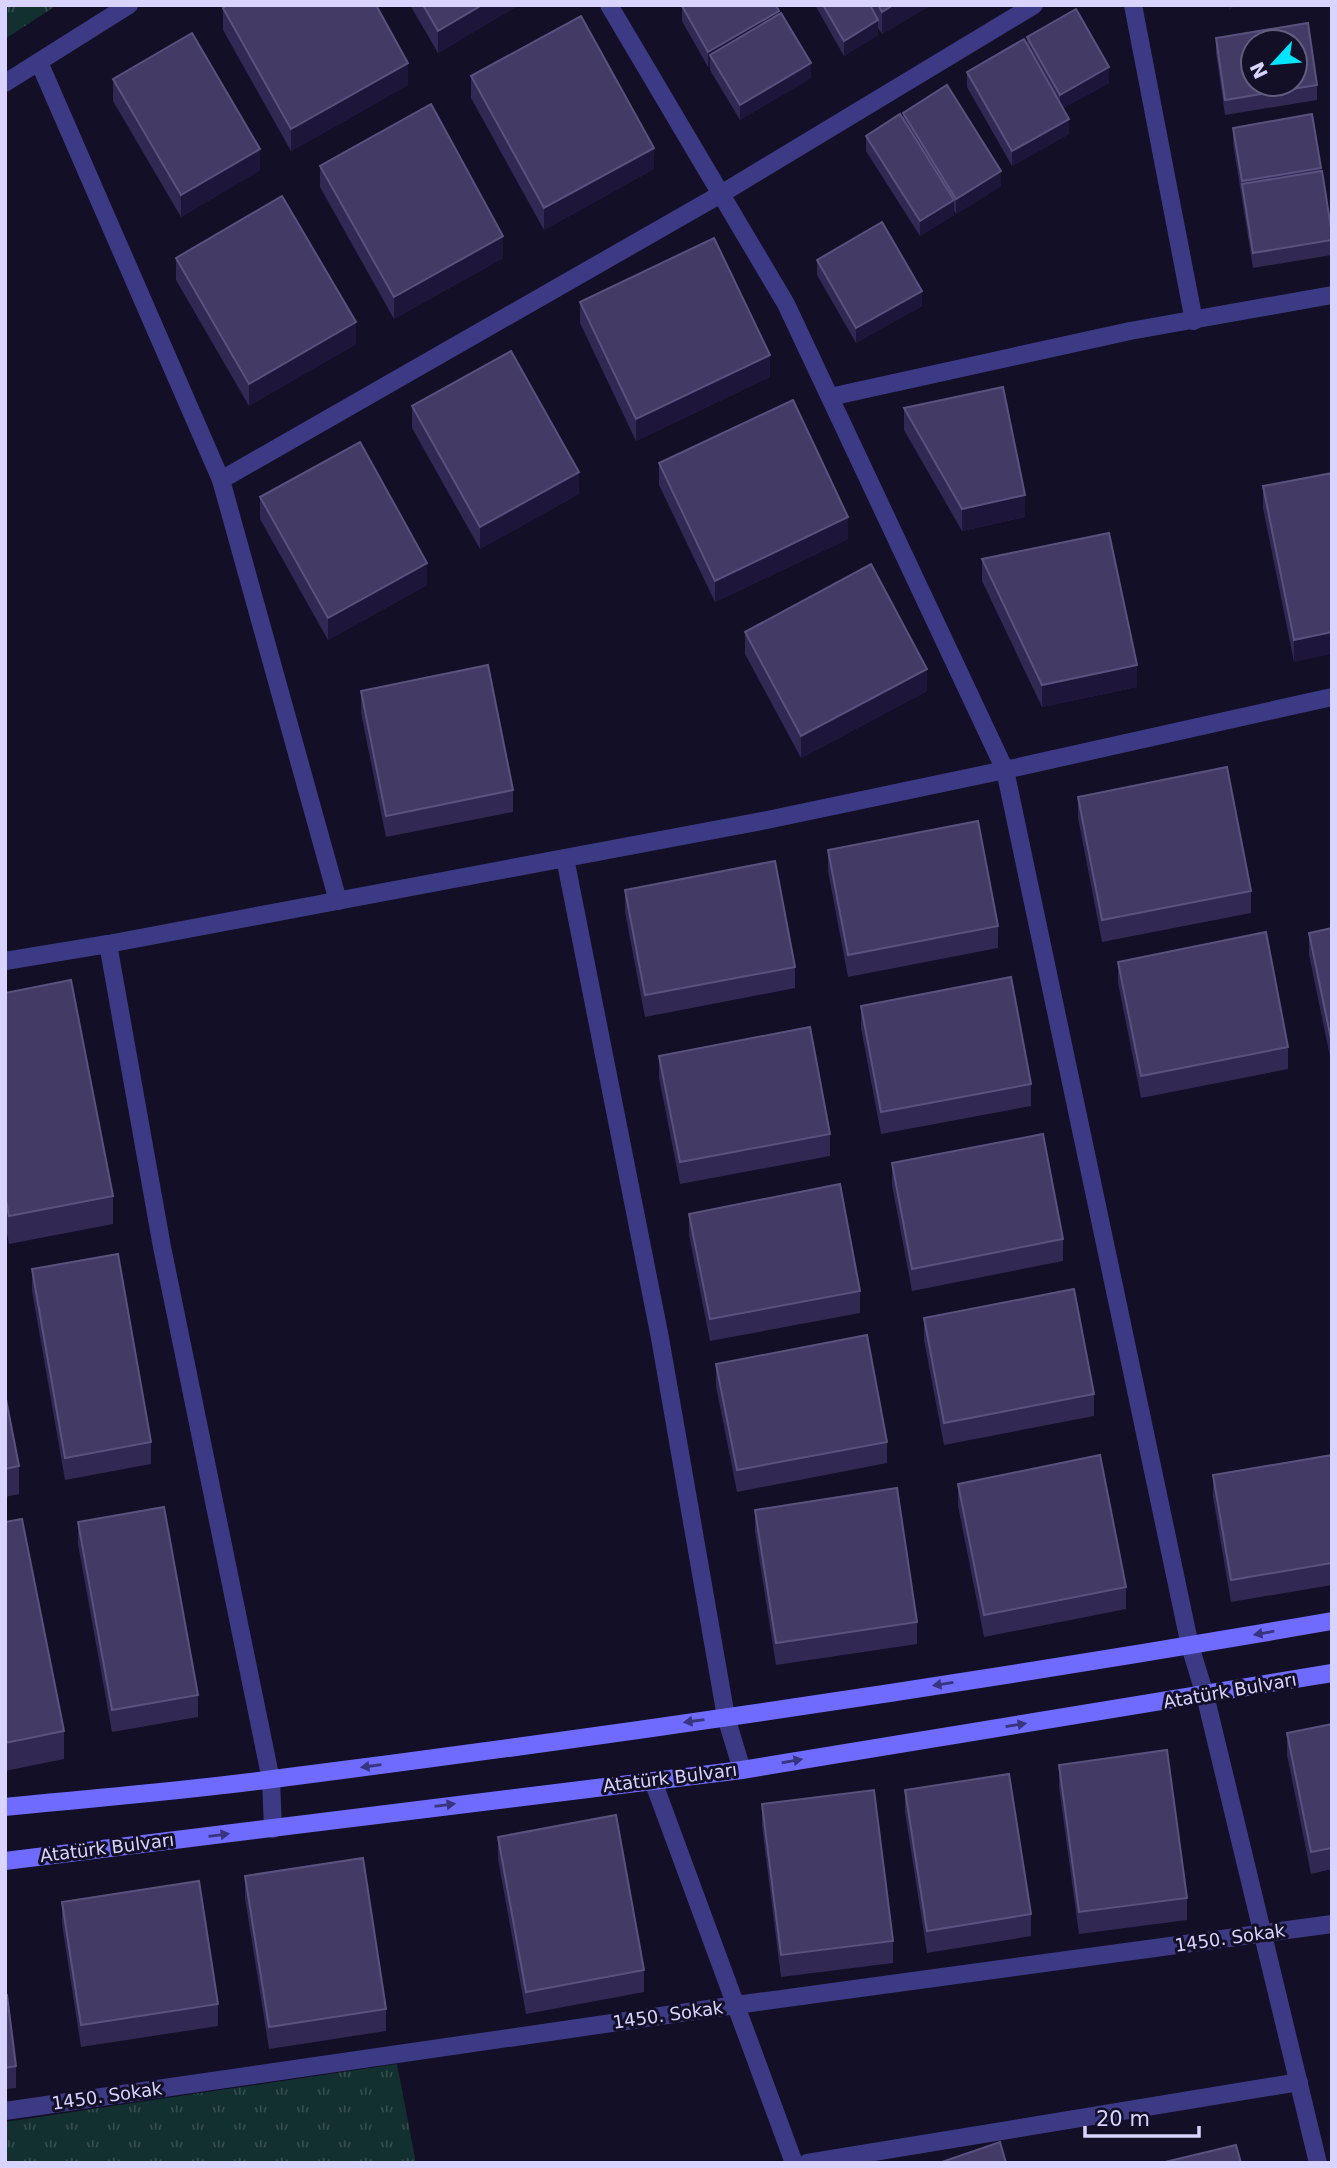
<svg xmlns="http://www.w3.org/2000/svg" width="1337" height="2168" viewBox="0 0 1337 2168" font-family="'DejaVu Sans',sans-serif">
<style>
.park{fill:url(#park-tufts)}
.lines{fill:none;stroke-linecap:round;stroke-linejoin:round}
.street{stroke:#3d3a85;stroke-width:18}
.secondary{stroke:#6f6bff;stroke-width:18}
.wall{fill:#312854}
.shaded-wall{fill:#1d163a}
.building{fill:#433a66;stroke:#5a527e;stroke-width:2;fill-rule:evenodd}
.oneway{fill:#38347d}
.labels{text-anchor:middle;stroke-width:6;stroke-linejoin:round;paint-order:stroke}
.street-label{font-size:18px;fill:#d9d4ff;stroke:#130f26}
</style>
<defs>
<pattern id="park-tufts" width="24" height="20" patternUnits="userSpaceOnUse" patternTransform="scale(1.75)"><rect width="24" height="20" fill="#12302f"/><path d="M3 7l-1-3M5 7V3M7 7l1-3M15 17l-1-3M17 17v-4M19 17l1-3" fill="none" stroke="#344d4e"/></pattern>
</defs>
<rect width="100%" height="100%" fill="#130f26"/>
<g class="park">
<polygon points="5,5 57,5 5,39"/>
<polygon points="397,2064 416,2163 5,2163 5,2122"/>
</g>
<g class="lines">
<g class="street">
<polyline points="609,5 786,304 1005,770 1190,1646 1205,1695 1318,2163"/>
<polyline points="1133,5 1194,321"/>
<polyline points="39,62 221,480 338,901"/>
<polyline points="5,83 129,5"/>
<polyline points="830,397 1130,331 1332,295"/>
<polyline points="221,480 721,194 1034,5"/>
<polyline points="565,858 660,1338 726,1717 742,1770"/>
<polyline points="108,944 162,1247 271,1780 273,1829"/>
<polyline points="5,961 108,944 767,820 1005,770 1332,697"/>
<polyline points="653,1781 794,2163"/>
<polyline points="5,2111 736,2005 1332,1924"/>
<polyline points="807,2163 1299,2082"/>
</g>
<g class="secondary">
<path d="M 5,1807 C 94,1798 184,1791 273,1779 C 627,1734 980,1682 1332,1621"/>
<polyline points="5,1861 742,1770 1332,1673"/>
</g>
</g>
<g class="wall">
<polygon points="410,5 519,5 438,53"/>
<polygon points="815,5 931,5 882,34 878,28 878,35 844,56"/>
<polygon points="682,6 779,14 811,78 740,120 710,70 710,66 708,67 682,21"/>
<polygon points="223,8 408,85 291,151 223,30"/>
<polygon points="1027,37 1109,83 1063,108 1069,134 1012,166 967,87 967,72 1027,44"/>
<polygon points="1216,38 1317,85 1317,100 1225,115 1216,53"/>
<polygon points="471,76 654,169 544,230 471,98"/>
<polygon points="113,79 260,170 181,217 113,101"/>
<polygon points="903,113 1001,186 956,214 954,210 954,215 920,236 866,151 866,136 903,118"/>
<polygon points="1233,128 1321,168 1332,240 1332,255 1253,268 1233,143"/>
<polygon points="320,166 503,258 394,319 320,187"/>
<polygon points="176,258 356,344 249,406 176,280"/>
<polygon points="817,260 922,306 856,343 817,275"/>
<polygon points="580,302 770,377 636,441 580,323"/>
<polygon points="412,406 579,494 480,549 412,428"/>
<polygon points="904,408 1025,517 962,531 904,430"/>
<polygon points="659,463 848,539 715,602 659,485"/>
<polygon points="1332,473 1294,662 1263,508 1263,486"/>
<polygon points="260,497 427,585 328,640 260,519"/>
<polygon points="982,559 1137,687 1042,707 982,581"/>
<polygon points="745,632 927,691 801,758 745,654"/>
<polygon points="361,691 513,790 513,812 386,837 361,713"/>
<polygon points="1078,797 1251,891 1251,913 1102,942 1078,818"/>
<polygon points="828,850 998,926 998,948 848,977 828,871"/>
<polygon points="625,890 795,967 795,988 645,1017 625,912"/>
<polygon points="1332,928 1332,1066 1309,955 1309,933"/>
<polygon points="1118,962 1288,1047 1288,1069 1141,1098 1118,983"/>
<polygon points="5,993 113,1196 113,1224 9,1244 5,1223"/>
<polygon points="861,1006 1031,1084 1031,1106 881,1134 861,1028"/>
<polygon points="659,1056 830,1134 830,1156 680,1184 659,1078"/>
<polygon points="892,1163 1063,1239 1063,1261 912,1291 892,1185"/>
<polygon points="689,1214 860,1291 860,1313 710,1341 689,1235"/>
<polygon points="32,1269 151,1442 151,1464 65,1480 32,1291"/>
<polygon points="924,1318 1094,1394 1094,1416 944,1445 924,1340"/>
<polygon points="716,1364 887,1442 887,1463 737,1492 716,1386"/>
<polygon points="5,1394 19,1466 19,1494 5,1497"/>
<polygon points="1332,1455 1332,1585 1231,1602 1213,1497 1213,1475"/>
<polygon points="958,1484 1126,1587 1126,1609 984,1637 958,1506"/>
<polygon points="755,1510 917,1622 917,1644 776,1665 755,1532"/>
<polygon points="5,1522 64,1731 64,1759 5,1771"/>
<polygon points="78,1522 198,1695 198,1717 112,1732 78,1544"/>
<polygon points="1332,1724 1332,1869 1311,1874 1287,1755 1287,1733"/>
<polygon points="1059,1765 1187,1898 1187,1920 1079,1934 1059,1787"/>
<polygon points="905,1790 1031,1914 1031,1936 927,1953 905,1812"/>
<polygon points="762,1804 893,1941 893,1963 781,1977 762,1826"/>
<polygon points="498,1837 644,1970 644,1992 526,2014 498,1859"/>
<polygon points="245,1876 386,2009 386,2031 269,2049 245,1898"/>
<polygon points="62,1902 218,2004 218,2026 81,2047 62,1924"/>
<polygon points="5,1995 16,2066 16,2088 5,2089"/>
</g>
<g class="shaded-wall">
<polygon points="482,5 519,5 438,53 438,31"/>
<polygon points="893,5 931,5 882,34 882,12"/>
<polygon points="1229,5 1236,5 1229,11"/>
<polygon points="779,11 779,26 710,55 710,66 708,67 708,52"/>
<polygon points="878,20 878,35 844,56 844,41"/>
<polygon points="408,63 408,85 291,151 291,129"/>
<polygon points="811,63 811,78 740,120 740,105"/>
<polygon points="1109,67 1109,83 1060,110 1060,95"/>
<polygon points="1069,119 1069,134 1012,166 1012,151"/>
<polygon points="654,148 654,169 544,230 544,208"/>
<polygon points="260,149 260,170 181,217 181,195"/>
<polygon points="1001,171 1001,186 956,214 956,199"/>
<polygon points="954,200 954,215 920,236 920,221"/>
<polygon points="503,236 503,258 394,319 394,297"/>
<polygon points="922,291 922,306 856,343 856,328"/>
<polygon points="356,322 356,344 249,406 249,384"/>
<polygon points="770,355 770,377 636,441 636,419"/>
<polygon points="579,472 579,494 480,549 480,527"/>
<polygon points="1025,495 1025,517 962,531 962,509"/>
<polygon points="848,517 848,539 715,602 715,581"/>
<polygon points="427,563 427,585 328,640 328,618"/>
<polygon points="1332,632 1332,654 1294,662 1294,640"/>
<polygon points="1137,665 1137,687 1042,707 1042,685"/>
<polygon points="927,669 927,691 801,758 801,736"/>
</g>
<g class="building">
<polygon points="227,5 376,5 408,63 291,129 223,8"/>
<polygon points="423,5 482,5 438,31"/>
<polygon points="683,5 776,5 779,11 708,52 682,6"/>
<polygon points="823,5 870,5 878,20 844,41"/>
<polygon points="878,5 893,5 882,12"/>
<polygon points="1076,9 1109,67 1060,95 1027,37"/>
<polygon points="781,13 811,63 740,105 710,55"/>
<polygon points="581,16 654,148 544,208 471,76"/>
<path d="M 1308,23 L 1317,85 L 1225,100 L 1216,38 ZM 1253,42 L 1295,42 L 1295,84 L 1253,84 Z"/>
<polygon points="192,33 260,149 181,195 113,79"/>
<polygon points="1024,39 1069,119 1012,151 967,72"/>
<polygon points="947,85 1001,171 956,199 903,113"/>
<polygon points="431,104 503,236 394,297 320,166"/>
<polygon points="900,114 954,200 920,221 866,136"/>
<polygon points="1312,114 1321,168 1242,181 1233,128"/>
<polygon points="1322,171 1332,234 1332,240 1253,253 1242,184"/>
<polygon points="282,196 356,322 249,384 176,258"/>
<polygon points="882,222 922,291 856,328 817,260"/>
<polygon points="714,238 770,355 636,419 580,302"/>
<polygon points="511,351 579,472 480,527 412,406"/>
<polygon points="1003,387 1025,495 962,509 904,408"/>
<polygon points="793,400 848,517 715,581 659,463"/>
<polygon points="360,442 427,563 328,618 260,497"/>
<polygon points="1332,473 1332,632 1294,640 1263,486"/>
<polygon points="1109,533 1137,665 1042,685 982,559"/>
<polygon points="871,564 927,669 801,736 745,632"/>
<polygon points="488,665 513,790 386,816 361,691"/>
<polygon points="1227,767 1251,891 1102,920 1078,797"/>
<polygon points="978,821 998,926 848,955 828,850"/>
<polygon points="775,861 795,967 645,995 625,890"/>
<polygon points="1332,928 1332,1044 1309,933"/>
<polygon points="1266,932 1288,1047 1141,1076 1118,962"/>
<polygon points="1011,977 1031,1084 881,1112 861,1006"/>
<polygon points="71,980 113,1196 9,1216 5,1195 5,993"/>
<polygon points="810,1027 830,1134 680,1162 659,1056"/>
<polygon points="1043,1134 1063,1239 912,1269 892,1163"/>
<polygon points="840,1184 860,1291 710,1319 689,1214"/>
<polygon points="118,1254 151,1442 65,1458 32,1269"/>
<polygon points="1074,1289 1094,1394 944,1423 924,1318"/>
<polygon points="867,1335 887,1442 737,1470 716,1364"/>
<polygon points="5,1394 19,1466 5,1469"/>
<polygon points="1100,1455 1126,1587 984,1615 958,1484"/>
<polygon points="1332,1455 1332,1563 1231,1580 1213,1475"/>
<polygon points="897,1488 917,1622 776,1643 755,1510"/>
<polygon points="164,1507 198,1695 112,1710 78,1522"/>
<polygon points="22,1519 64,1731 5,1743 5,1522"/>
<polygon points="1332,1724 1332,1848 1311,1852 1287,1733"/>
<polygon points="1167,1750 1187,1898 1079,1912 1059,1765"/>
<polygon points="1009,1774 1031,1914 927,1931 905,1790"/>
<polygon points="874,1790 893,1941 781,1955 762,1804"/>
<polygon points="616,1815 644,1970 526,1992 498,1837"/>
<polygon points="363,1858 386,2009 269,2027 245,1876"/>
<polygon points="199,1881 218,2004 81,2025 62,1902"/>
<polygon points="5,1995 7,1995 16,2066 5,2068"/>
<polygon points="1000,2142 1006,2163 939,2163"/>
<polygon points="1236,2145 1241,2163 1161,2163"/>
</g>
<defs><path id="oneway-solid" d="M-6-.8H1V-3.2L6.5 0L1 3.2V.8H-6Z" transform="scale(1.75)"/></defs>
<g class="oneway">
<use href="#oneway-solid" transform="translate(1264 1633) rotate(170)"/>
<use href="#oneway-solid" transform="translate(943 1684) rotate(171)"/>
<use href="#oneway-solid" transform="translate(694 1721) rotate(172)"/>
<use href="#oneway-solid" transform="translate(1016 1725) rotate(-9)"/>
<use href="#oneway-solid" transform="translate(792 1761) rotate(-10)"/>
<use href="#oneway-solid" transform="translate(371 1766) rotate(172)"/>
<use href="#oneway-solid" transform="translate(445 1805) rotate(-7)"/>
<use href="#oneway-solid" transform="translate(219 1835) rotate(-7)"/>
</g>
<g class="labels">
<g class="street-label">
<text transform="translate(1230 1691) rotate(-10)" y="6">Atatürk Bulvarı</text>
<text transform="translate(670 1778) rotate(-7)" y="6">Atatürk Bulvarı</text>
<text transform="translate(107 1848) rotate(-7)" y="6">Atatürk Bulvarı</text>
<text transform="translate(1230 1938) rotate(-8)" y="6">1450. Sokak</text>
<text transform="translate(668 2015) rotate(-8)" y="6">1450. Sokak</text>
<text transform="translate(107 2096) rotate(-8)" y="6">1450. Sokak</text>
</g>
</g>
<rect width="1337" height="2168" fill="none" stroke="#d9d4ff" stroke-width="14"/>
<g transform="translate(1274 63) rotate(244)"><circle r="33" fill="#130f26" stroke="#625e7d" stroke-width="2"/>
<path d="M0-5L12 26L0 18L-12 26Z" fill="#00e5ff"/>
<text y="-10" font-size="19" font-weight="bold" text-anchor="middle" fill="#d9d4ff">N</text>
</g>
<path d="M1085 2126v10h114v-10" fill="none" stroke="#d9d4ff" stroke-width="3.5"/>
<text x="1096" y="2126" font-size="21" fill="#d9d4ff" stroke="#130f26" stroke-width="5" paint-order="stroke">20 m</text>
</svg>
